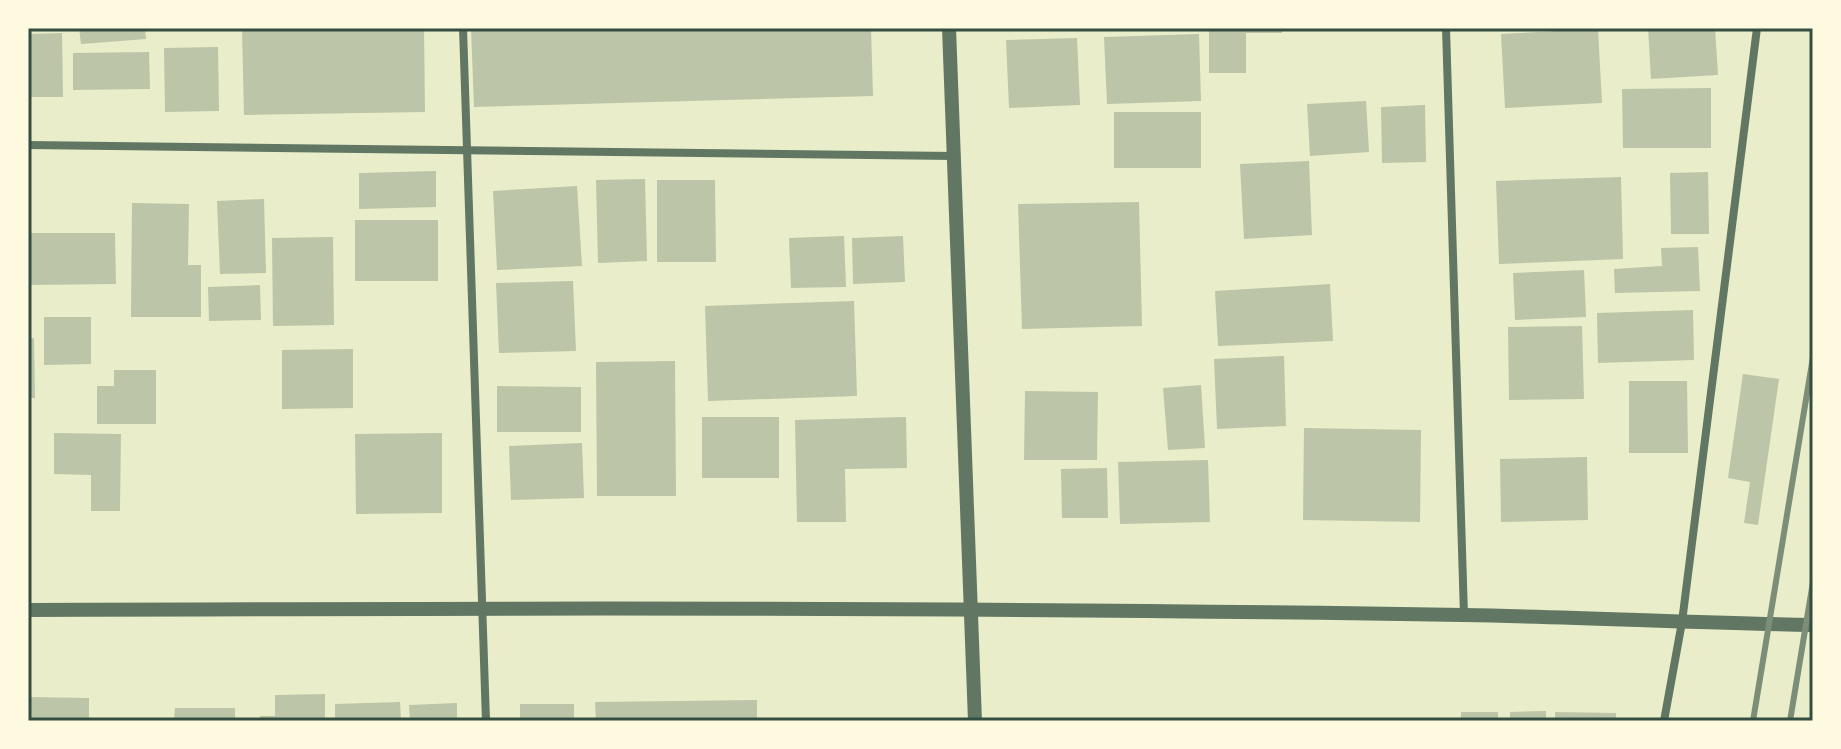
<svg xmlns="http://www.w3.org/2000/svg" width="1841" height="749" viewBox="0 0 1841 749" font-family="Montserrat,sans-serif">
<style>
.building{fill:#bcc5a7}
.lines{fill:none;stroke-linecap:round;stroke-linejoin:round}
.minor{stroke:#617663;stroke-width:8}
.tertiary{stroke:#617663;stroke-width:14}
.rail{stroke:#7c8e77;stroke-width:6}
.neatline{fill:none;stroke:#344e41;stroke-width:3}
</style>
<rect width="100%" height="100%" fill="#e9edc9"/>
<g class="building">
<polygon points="79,28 145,28 146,39 81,44"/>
<polygon points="242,28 424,28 425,112 244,115"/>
<polygon points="471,28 871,28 873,96 474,107"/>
<polygon points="1209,28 1282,28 1282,33 1246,33 1246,73 1209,73"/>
<polygon points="1648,28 1715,28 1718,75 1651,79"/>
<polygon points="1598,29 1602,103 1505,108 1501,34"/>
<polygon points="62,33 63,97 28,97 28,34"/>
<polygon points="1199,34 1201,101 1107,104 1104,37"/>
<polygon points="1077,38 1080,105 1009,108 1006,40"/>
<polygon points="218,47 219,111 165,112 164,48"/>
<polygon points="149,52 150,89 73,90 73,53"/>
<polygon points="1711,88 1711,148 1623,148 1622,89"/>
<polygon points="1366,101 1369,152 1310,156 1307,104"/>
<polygon points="1425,105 1426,162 1382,163 1381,107"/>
<rect x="1114" y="112" width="87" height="56"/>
<polygon points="1309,161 1312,235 1244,239 1240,164"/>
<polygon points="436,171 436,207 359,209 359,173"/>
<polygon points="1708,172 1709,234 1671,234 1670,173"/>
<polygon points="1621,177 1623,259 1499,264 1496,181"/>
<polygon points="645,179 647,261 598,263 596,180"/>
<polygon points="657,180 715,180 716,262 657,262"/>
<polygon points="577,186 582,266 497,270 493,191"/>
<polygon points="264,199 266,273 220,274 217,201"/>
<polygon points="1139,202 1142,326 1022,329 1018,204"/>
<polygon points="132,203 189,204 188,265 201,265 201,317 131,317"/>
<rect x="355" y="220" width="83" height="61"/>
<polygon points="28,233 115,233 116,284 28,285"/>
<polygon points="844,236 846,287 791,288 789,238"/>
<polygon points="903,236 905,282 853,284 852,238"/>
<polygon points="333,237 334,325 273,326 272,238"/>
<polygon points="1698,247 1700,291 1615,293 1614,269 1662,266 1661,248"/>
<polygon points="1584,270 1586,317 1515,320 1513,273"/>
<polygon points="573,281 576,351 499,353 496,283"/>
<polygon points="1330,284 1333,341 1218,346 1215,291"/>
<polygon points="260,285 261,320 209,321 208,287"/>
<polygon points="854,301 857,396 708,401 705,306"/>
<polygon points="1693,310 1694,360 1598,363 1597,313"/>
<polygon points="44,317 91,317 91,364 44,365"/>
<polygon points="1582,326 1584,399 1509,400 1508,327"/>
<polygon points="34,338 35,398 28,398 28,339"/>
<polygon points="353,349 353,408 282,409 282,350"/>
<polygon points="1284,356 1286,426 1217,429 1214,359"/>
<polygon points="675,361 676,496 597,496 596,362"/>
<polygon points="114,370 156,370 156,424 97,424 97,386 114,386"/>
<polygon points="1743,374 1779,379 1758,525 1744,523 1750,482 1728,478"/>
<polygon points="1629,381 1687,381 1688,453 1629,453"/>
<polygon points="1201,385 1205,448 1168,450 1163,388"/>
<polygon points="497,386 581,387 581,432 497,432"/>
<polygon points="1025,391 1098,392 1097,460 1024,460"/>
<rect x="702" y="417" width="77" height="61"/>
<polygon points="906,417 907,468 845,469 846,522 797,522 795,420"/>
<polygon points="1304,428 1421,430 1420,522 1303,520"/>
<polygon points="54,433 121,434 120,511 91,511 91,475 54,474"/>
<polygon points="442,433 442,513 356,514 355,434"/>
<polygon points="582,443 584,498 511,500 509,446"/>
<polygon points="1587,457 1588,520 1501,522 1500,459"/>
<polygon points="1208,460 1210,522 1120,524 1118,462"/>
<polygon points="1107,468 1108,518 1062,518 1061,469"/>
<polygon points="325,694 325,721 260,721 260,716 275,716 275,695"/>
<polygon points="28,697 89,698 89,721 28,721"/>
<polygon points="757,700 757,721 596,721 595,702"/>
<polygon points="400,702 401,721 335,721 335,704"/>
<polygon points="457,703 457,721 410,721 409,705"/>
<rect x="520" y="704" width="54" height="17"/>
<polygon points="175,708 235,708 235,721 174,721"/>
<polygon points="1546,711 1546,721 1510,721 1510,712"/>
<rect x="1461" y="712" width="37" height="9"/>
<polygon points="1555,712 1616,713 1616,721 1555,721"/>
</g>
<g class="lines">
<g class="minor">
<polyline points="463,28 486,721"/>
<polyline points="1446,28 1464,615"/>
<polyline points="28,145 954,156"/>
<polyline points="1664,721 1682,622 1757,28"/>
</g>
<g class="tertiary">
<polyline points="949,28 975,721"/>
<path d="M 28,610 C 506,608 985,607 1463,615 C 1580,617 1696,623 1813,625"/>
</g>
<g class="rail">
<polyline points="1753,721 1813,357"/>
<polyline points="1790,721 1813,582"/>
</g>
</g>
<rect width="1841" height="749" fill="none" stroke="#fefae0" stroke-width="60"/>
<rect x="30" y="30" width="1781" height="689" class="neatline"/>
</svg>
